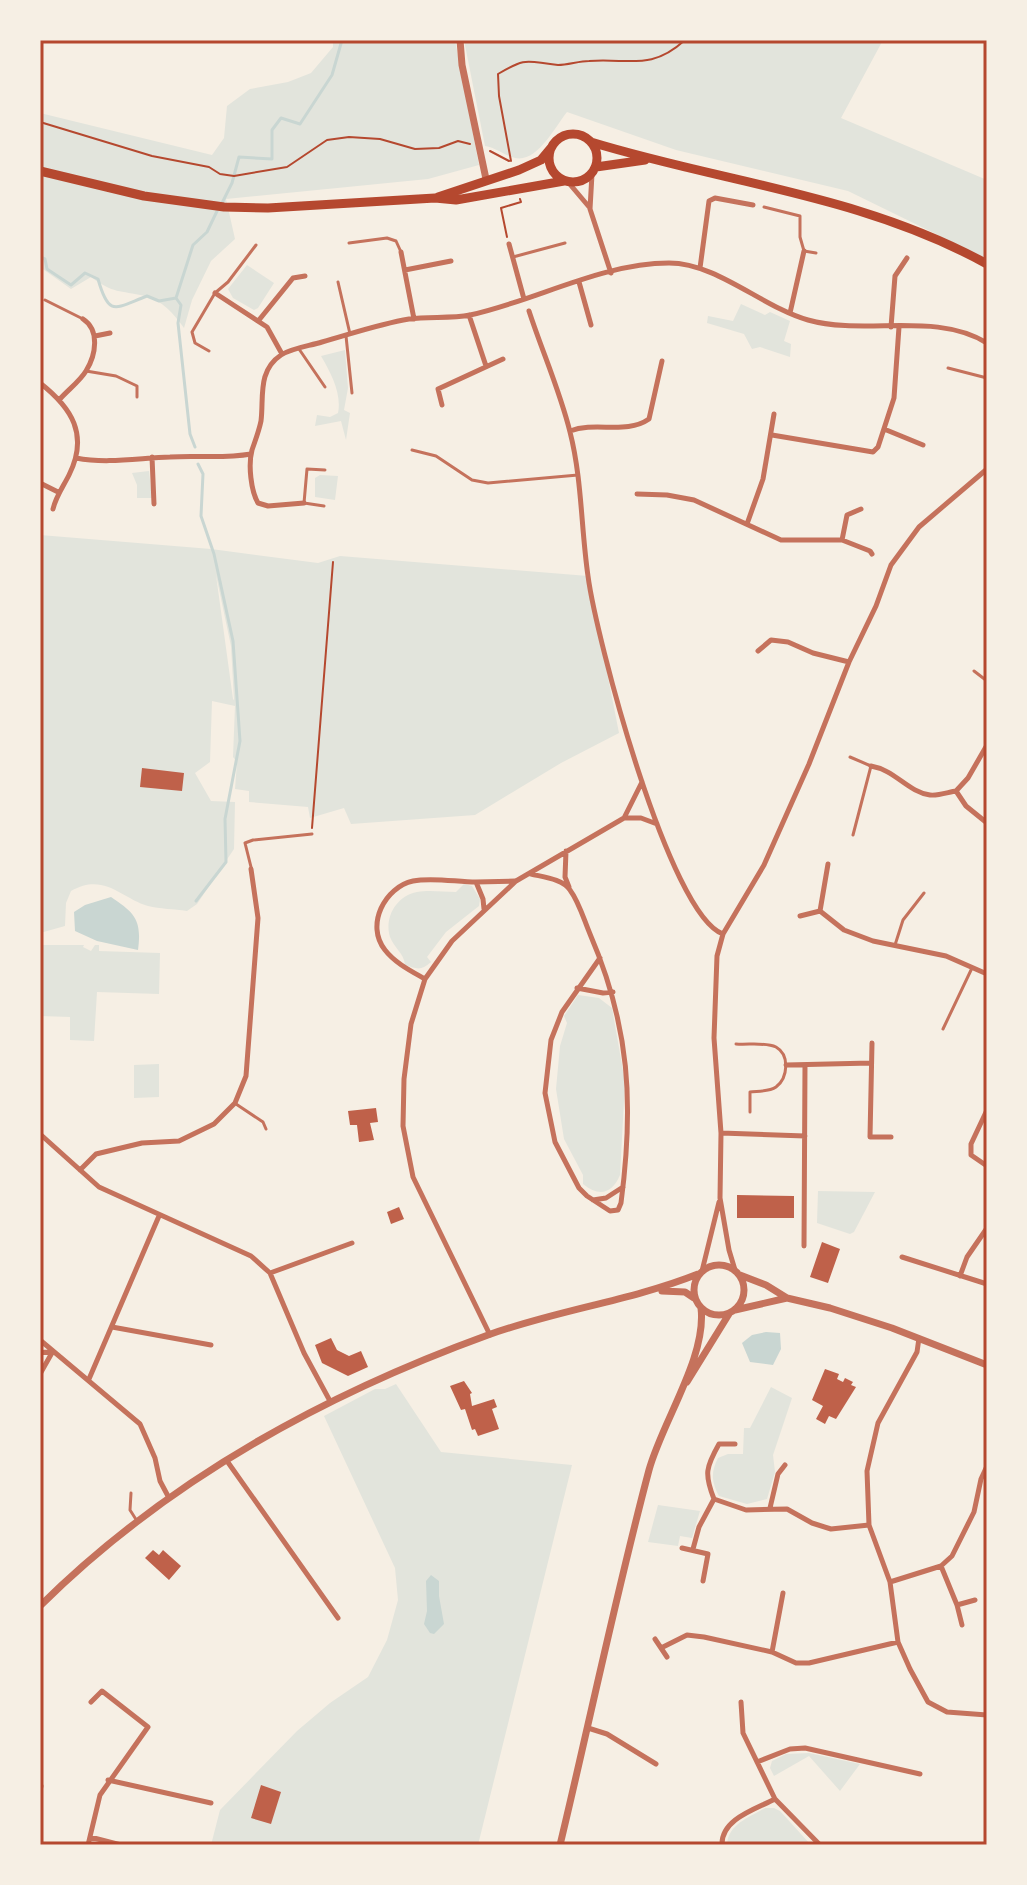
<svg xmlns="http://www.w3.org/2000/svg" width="1027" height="1885" viewBox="0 0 1027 1885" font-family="Barlow,sans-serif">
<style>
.green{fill:#e2e4dc;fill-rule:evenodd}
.water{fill:#c9d6d2}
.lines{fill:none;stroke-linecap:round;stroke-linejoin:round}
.stream{stroke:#c9d6d2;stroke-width:3}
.building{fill:#bf614a}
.path{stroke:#b5482f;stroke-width:2}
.service{stroke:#c5725c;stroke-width:3}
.minor{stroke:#c5725c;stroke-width:5}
.tertiary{stroke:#c5725c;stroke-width:7}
.primary{stroke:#b5482f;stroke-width:9}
.neatline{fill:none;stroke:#b5482f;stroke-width:3}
</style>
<rect width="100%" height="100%" fill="#f6efe4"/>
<path class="green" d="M333,40H455L479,165L428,179L226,199L235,239L211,261L192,300L184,328C174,314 162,300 145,296C119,290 114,294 91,277L71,289L40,267V113L212,155L224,138L227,106L250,89L288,82L311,73L333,47Z
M464,40H883L841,118L987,180V259L848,191L676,150L567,112C555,127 537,163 515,158C503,155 497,148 485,146Z
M247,265L274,283L258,308L254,310L233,298L228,289Z
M741,304L765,315L770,312L790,321L784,341L791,344L790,357L760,347L752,349L744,334L707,323L708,316L733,321Z
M345,350L348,388L344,410L350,413L346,440L341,421L315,426L317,415L330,417L338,413C342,394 331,373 321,356Z
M149,471L152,498H137V485L132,473Z
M320,475L338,476L335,500L315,497V478Z
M40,535L211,549L318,563L340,556L588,576L619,733L561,763L475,815L351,824L344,808L310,818L308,807L249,802V791L235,789L237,762L233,757L235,706L212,701L210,762L195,773L211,801L235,802L234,849L197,904L187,911C174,909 160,909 148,906C121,898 104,872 71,891L66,903L65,926L40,933ZM216,575L231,646L234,700L233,699Z
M464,884L472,886L480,899L479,906L446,932L427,957L431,962C421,971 417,969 405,965C404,953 394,948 390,937C384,918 396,896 417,892C429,890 444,892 456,892Z
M40,945H84L83,947L91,951L95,945H99V951L160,953L159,994L97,992L94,1041L70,1040V1017L40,1016Z
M578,995L599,998L612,1008L625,1082L620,1175C612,1194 599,1197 583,1184V1175L564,1139L556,1089L560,1046L567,1023L564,1016Z
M159,1064V1097L134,1098V1065Z
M818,1191L875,1192L854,1232L850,1234L817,1223Z
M396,1384L441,1452L572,1465L478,1845H211L220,1810L297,1731L330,1703L368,1677L387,1640L398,1600L395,1568L324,1416L375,1389H385Z
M771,1387L792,1398L773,1455L775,1472L767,1499L747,1504L719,1496C711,1481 711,1472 718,1458L728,1454H743L744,1428H750Z
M658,1505L700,1511L692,1538L680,1536L678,1546L648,1542Z
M809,1753L860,1764L840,1791L809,1756L774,1776L770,1768L772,1761L786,1754Z
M765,1808H774L780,1811L811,1845H727C728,1824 749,1818 765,1808Z"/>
<path class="water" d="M111,897C135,913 142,920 138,950L97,941L75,931L74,912L85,905Z
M766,1332L780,1333L781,1349L773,1365L750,1362L742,1343L752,1335Z
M431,1575L439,1581V1596L444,1624L434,1634L430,1633L424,1624L427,1611L426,1581Z"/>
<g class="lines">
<path class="stream" d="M222,203L232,183L239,157L272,159V130L281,118L300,124L332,75L342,40
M40,257L45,259L47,269L71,285L85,273L98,279C109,318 115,308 147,296L159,301L176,298
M176,298L193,245L207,232L218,209
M176,298L181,305L178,323L190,434L195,447
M196,901L226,862L225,819L240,741L233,641L214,554L201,516L203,474L198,464"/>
</g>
<path class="building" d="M142,768L184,773L182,791L140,787Z
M376,1108L378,1122L370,1123L374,1140L359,1142L357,1125H350L348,1111Z
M737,1195L794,1196V1218H737Z
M399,1207L404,1219L391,1224L387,1212Z
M822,1242L840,1249L828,1283L810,1277Z
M331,1338L337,1350L349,1356L361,1351L368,1367L348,1376L322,1363L315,1345Z
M825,1369L839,1374L837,1379L843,1382L845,1378L853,1382L851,1385L856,1387L836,1419L829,1416L825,1424L816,1419L823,1406L812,1400Z
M464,1381L472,1393L470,1394L472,1406L494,1399L497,1407L492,1409L499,1429L478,1436L475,1429L472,1430L465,1409L461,1410L450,1386Z
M153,1550L159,1555L163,1550L181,1566L169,1580L145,1558Z
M261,1785L281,1792L271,1824L251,1818Z"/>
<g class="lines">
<path class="path" d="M40,122L152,156L209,167L220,174L234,176L287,167L327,140L349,137L380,139L415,149L439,148L458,141L470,144
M490,151L509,161
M511,161L499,96L498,74C529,56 526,62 558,65C568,65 579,61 589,61C630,58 651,71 685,40
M507,237L501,208L521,202L520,199
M312,828L333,562"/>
<path class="service" d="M764,207L800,216V237L804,251L816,253
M349,243L387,238L396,241L401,252
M513,257L565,243
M338,282L350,334
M45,300L83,319
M346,336L352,393
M299,349L325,387
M209,351L195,343L192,332L215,293L228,282L256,245
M948,368L987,378
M86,371L116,376L137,386V397
M412,450L436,456L472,480L488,483L578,475
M324,506L304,503L307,469L325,470
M974,671L987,681
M850,757L871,766L853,835
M251,867L245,843L253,840L312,834
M895,945L903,920L924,893
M943,1029L972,968
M736,1044C748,1045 766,1042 776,1047C790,1055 788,1078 776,1087C769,1092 757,1091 750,1092V1112
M236,1104L263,1122L266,1129
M131,1493L130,1510L137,1521"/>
<path class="minor" d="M592,174L590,209L611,273
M568,182L590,208
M509,244L524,299
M401,252L414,319
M700,268L709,201L715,198L753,205
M405,270L451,261
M579,282L591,325
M215,293L267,327L282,354
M529,311C542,351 560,391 570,432C582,479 581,528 588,576C596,637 669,915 723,934
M790,313L804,251
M469,315L486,366
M259,320L293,278L305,276
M891,327L895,276L907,258
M95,336L110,333
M40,383C72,408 89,435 69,475C63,487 56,496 53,509
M60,399C68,390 80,381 86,371C96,355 100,330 83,319
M442,405L438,389L503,359
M884,429L923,445
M570,431C596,421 626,435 649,419L662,361
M772,435L873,452L878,447L894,398L899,327
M152,457L154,504
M76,458C107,464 139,458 170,457C198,455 222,459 251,454
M40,483L58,492
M637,494L667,495L694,500L781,540H842L870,551L872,554
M304,503L268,506L258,503C251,491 248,465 252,450C255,441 259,431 261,421C264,398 257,371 281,355C292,348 309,346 322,342C351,334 379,324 409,319C429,316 450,319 470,315C535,301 602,263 669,263C717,263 762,307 808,320C865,336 935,311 987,343
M747,524L763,479L774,414
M842,540L847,515L861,509
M758,651L771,640L788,642L813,653L849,662
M871,766C895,770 908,792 930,795C938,796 949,792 956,791L966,806L987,823
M956,791L968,778L987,745
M625,818H641L657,824
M566,851L565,877L569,887
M531,874C543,877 563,879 570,890C579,902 584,920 590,934C630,1027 634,1104 621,1203L618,1210L610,1211L587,1196L579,1188L555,1142L545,1093L551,1040L562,1012L600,958
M476,882L515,881
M820,911L844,930L873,941L946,956L987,974
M800,916L820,911L828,864
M425,979C411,971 395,963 385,950C365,925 385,887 413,881C432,877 457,882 476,882L483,899L484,909
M577,988L603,993L613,992
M872,1043L870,1137H891
M786,1065L871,1063
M987,1110L971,1144V1155L987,1166
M721,1133L805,1136
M40,1134L99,1187L251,1256L270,1273L304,1353L330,1401
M80,1170L96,1154L142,1143L179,1141L214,1124L235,1103L246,1076L258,918L251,869
M593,1200L606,1198L623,1187
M804,1246L805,1065
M902,1257L987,1284
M735,1270L729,1250L720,1198L721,1133L714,1038L717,956L723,934L764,865L809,764L849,662L876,606L891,565L919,527L987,469
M702,1271L719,1202
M270,1273L352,1243
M960,1276L967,1257L987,1228
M112,1327L211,1345
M490,1335L413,1177L403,1126L404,1079L411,1024L425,979L452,941L516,881L624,818L642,782
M919,1338L917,1352L878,1423L867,1471L869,1525L890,1582L898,1642L910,1669L928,1702L947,1712L987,1715
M40,1340L140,1424L155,1458L160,1481L169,1498
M40,1353L52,1351
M40,1374L53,1351
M89,1379L159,1216
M227,1461L338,1618
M714,1499L746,1510L787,1509L812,1523L831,1529L869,1525
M770,1508L778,1474L785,1465
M682,1548L708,1554L703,1581
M693,1549L699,1527L714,1499C704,1474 706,1467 719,1444H735
M941,1566L957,1605L962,1625
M890,1582L941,1566L952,1556L974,1512L981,1479L987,1466
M957,1605L975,1600
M655,1639L667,1657
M661,1648L687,1635L704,1637L772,1652L796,1663H809L898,1642
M772,1652L783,1593
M741,1702L743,1733L775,1799L820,1845
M588,1728L607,1734L656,1764
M757,1762L790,1749L805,1748L920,1774
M108,1780L211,1803
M40,1791L41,1786
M90,1837L121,1845
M88,1845L100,1795L148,1727L102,1691L91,1702
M722,1845C721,1819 756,1809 775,1799"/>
<path class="tertiary" d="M460,40L462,65L486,179
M694 1290a25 25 0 1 1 50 0a25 25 0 1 1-50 0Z
M740,1275L766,1285L787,1298L830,1308L892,1328L987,1365
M662,1291L685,1292L694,1298
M735,1310L787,1298
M687,1382L729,1314
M40,1606C166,1481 323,1395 488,1335C557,1310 630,1301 698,1274
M560,1845C590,1720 616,1594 649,1470C662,1422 707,1357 701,1308"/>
<path class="primary" d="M549 158a24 24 0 1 1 48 0a24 24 0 1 1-48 0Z
M591,142C725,183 862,195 987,264
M596,167L645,160
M40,171L144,196L224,207L268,208L435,198L456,200L564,181
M438,197L519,170L541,160L551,148"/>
</g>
<rect width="1027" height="1885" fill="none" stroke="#f6efe4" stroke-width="84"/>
<rect x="42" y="42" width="943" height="1801" class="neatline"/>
</svg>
